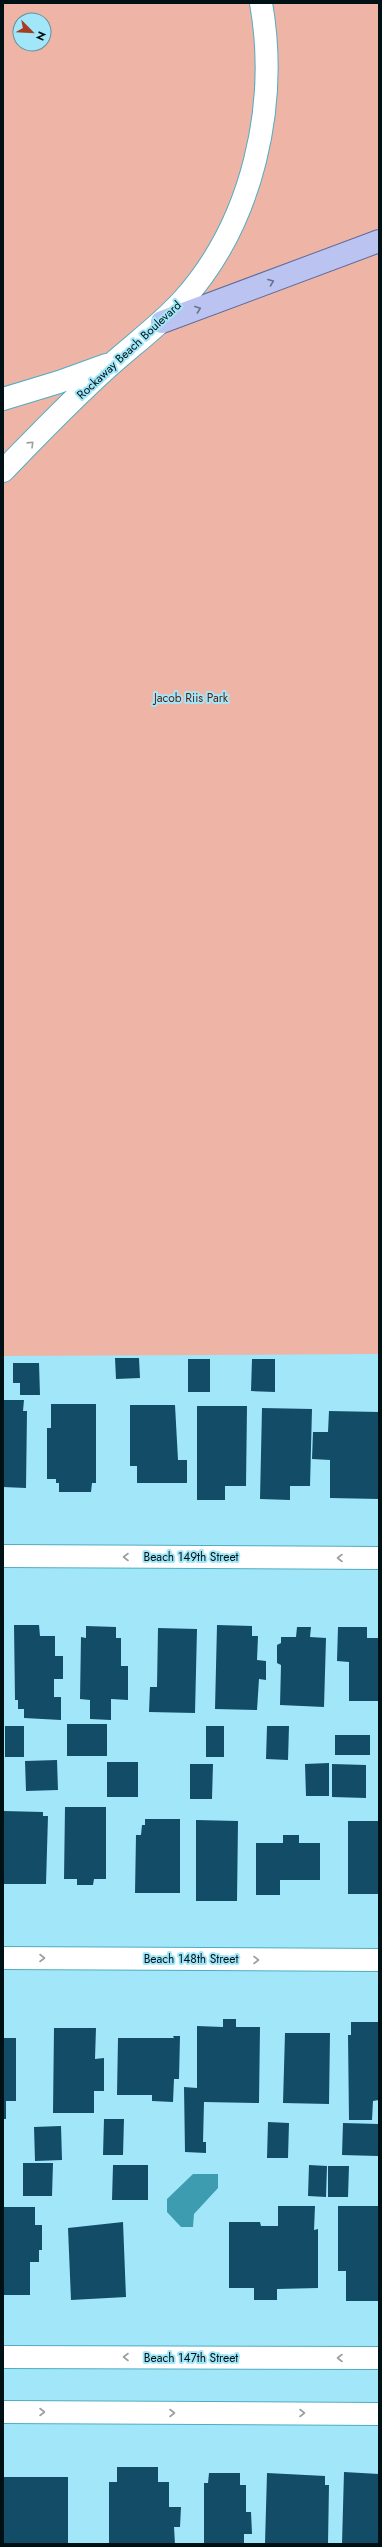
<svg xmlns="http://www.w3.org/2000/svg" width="382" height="2547" viewBox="0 0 382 2547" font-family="Jost,sans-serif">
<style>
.green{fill:#eeb4a6;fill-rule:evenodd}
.water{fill:#3e9cb0}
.building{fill:#124c67}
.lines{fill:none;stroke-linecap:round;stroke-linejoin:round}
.minor-casing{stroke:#50acc1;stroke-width:24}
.major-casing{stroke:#5c6b9d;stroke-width:24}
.minor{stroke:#fff;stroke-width:22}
.major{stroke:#bbc4f0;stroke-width:22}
.oneway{stroke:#67738d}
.oneway2{stroke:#99a0a1}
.labels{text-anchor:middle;stroke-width:4;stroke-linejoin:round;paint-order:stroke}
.street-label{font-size:12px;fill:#001115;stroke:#a1e7f9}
.park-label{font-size:12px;fill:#59190a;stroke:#a1e7f9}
</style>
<rect width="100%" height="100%" fill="#a1e7f9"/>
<path class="green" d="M3,3H379V1354L3,1356ZM20,20H44V44H20Z"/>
<path class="water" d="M193,2174H218V2188L194,2214L193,2227H181L167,2212V2199Z"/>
<path class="building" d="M115,1358H139L140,1378L116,1379Z
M188,1359H210V1392H188Z
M252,1359H275V1392L251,1391Z
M13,1363H39L40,1395H20V1383H13Z
M3,1400H24L23,1411H27L26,1488L3,1487Z
M51,1404H96V1483H92L91,1492H59V1483H56V1479H47V1428H51Z
M130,1405H175L178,1460H187V1483H137V1466H130Z
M197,1406H247L246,1486H225V1500H197Z
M262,1408L312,1409L310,1486H290V1500L260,1499Z
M329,1411L379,1412V1499L330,1498V1460L312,1459L313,1432H328Z
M14,1625H39L40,1636H55V1656H63V1679H54V1697H61V1720L24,1718V1709H18V1700H15Z
M217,1625L252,1626V1636H258L257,1660L266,1661V1680L259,1679L257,1710L215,1709Z
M86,1626L116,1627V1638H121V1666H128V1700L111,1699V1720L90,1719V1700L80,1699L81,1637L86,1638Z
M297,1627H311L310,1637L326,1638L324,1707L280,1705L281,1665L277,1663V1645L281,1643V1637H296Z
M338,1627H367V1638H379V1701H349V1662L337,1661Z
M158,1628L197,1629L195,1713L149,1712L150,1687H157Z
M67,1724H107V1756H67Z
M5,1726H24V1757H5Z
M206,1726H224V1757H206Z
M267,1726H289L288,1760L266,1759Z
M335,1735H370V1755H335Z
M57,1760L58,1790L26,1791L25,1761Z
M107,1762H138V1797H107Z
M329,1763V1796H306L305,1764Z
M190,1764H213L212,1799H190Z
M332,1764L366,1765V1798L332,1797Z
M65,1807H106V1879H94L93,1885H77V1879H64Z
M3,1811L43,1812V1816H48L46,1884H3Z
M145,1819H180V1893H135L136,1835H141L142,1825H145Z
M196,1820L238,1821L237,1901H196Z
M348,1821H379V1894H348Z
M283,1835H299V1843H320V1880H280V1895H256V1843H283Z
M223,2019H236V2027H260L259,2103L204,2102L203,2142H206V2153L185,2152L184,2087L197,2088V2026L223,2027Z
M351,2022H379V2100L373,2101L372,2120H349L348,2035H351Z
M54,2028H96L95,2059L104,2058V2091H94V2113H53Z
M285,2033H330L329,2104L283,2103Z
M173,2036H180L179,2079H174L173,2102L152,2101V2095H117L118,2038H174Z
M3,2038H16V2101H6V2119H3Z
M104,2119H124L123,2155H103Z
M268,2122L289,2123L288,2158H267Z
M343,2123L378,2124V2156L342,2155Z
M61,2126L62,2160L35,2161L34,2127Z
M23,2163H53L52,2196H23Z
M113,2165H148V2200H112Z
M309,2165L327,2166L326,2197L308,2196Z
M328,2166H349L348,2197H328Z
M278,2206H315L314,2230L318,2229V2288L277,2289V2300H254V2288H229V2222H260L261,2226H278Z
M338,2206H379V2301H346V2271H338Z
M3,2207H35V2225H42V2250H39V2262H30V2295H3Z
M123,2222L126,2297L71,2300L68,2228Z
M117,2467H158V2482H169V2507H181L180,2527H174L175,2544H109V2482H117Z
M344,2472L379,2474V2544H342Z
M209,2473H240V2485H246V2512H251L252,2534H244V2544H204V2483H208Z
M267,2473L325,2476V2485H329L328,2544H265Z
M3,2477H68V2544H3Z"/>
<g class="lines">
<g class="minor-casing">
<path id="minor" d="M3,399L59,382L106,365
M3,471C39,434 76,395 115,361C138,341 162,323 183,300C253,222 279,105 261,3
M3,1556L379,1558
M3,1958L379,1960
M3,2357L379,2358
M3,2412L379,2414"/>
</g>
<g class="major-casing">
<path id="major" d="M162,322L379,241"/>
</g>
<use href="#minor" class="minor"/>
<use href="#major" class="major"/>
</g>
<defs><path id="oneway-chevron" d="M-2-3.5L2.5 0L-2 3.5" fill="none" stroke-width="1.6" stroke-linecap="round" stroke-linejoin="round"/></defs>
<g class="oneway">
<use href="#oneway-chevron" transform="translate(271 282) rotate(-21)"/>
<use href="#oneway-chevron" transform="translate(198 309) rotate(-20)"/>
</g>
<g class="oneway2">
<use href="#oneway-chevron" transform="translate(31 444) rotate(-44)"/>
<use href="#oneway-chevron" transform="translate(126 1557) rotate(-180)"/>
<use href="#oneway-chevron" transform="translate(340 1558) rotate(-180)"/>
<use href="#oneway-chevron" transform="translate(42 1958)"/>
<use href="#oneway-chevron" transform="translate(256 1960)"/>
<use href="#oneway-chevron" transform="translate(126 2357) rotate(-180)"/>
<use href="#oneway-chevron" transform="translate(340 2358) rotate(-180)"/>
<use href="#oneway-chevron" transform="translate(42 2412)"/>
<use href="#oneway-chevron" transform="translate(172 2413)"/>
<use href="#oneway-chevron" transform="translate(302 2413)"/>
</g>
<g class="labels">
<g class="street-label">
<text transform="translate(129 350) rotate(-43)" y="4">Rockaway Beach Boulevard</text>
<text x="191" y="1561">Beach 149th Street</text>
<text x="191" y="1963">Beach 148th Street</text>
<text x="191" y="2362">Beach 147th Street</text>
</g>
<g class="park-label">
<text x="191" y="702">Jacob Riis Park</text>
</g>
</g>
<rect width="382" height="2547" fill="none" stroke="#001115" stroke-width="8"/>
<g transform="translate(32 32) rotate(114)"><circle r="19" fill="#a1e7f9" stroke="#61919e"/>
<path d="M0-3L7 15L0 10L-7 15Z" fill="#a53c23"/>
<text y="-6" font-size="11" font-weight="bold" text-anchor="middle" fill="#001115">N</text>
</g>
</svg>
